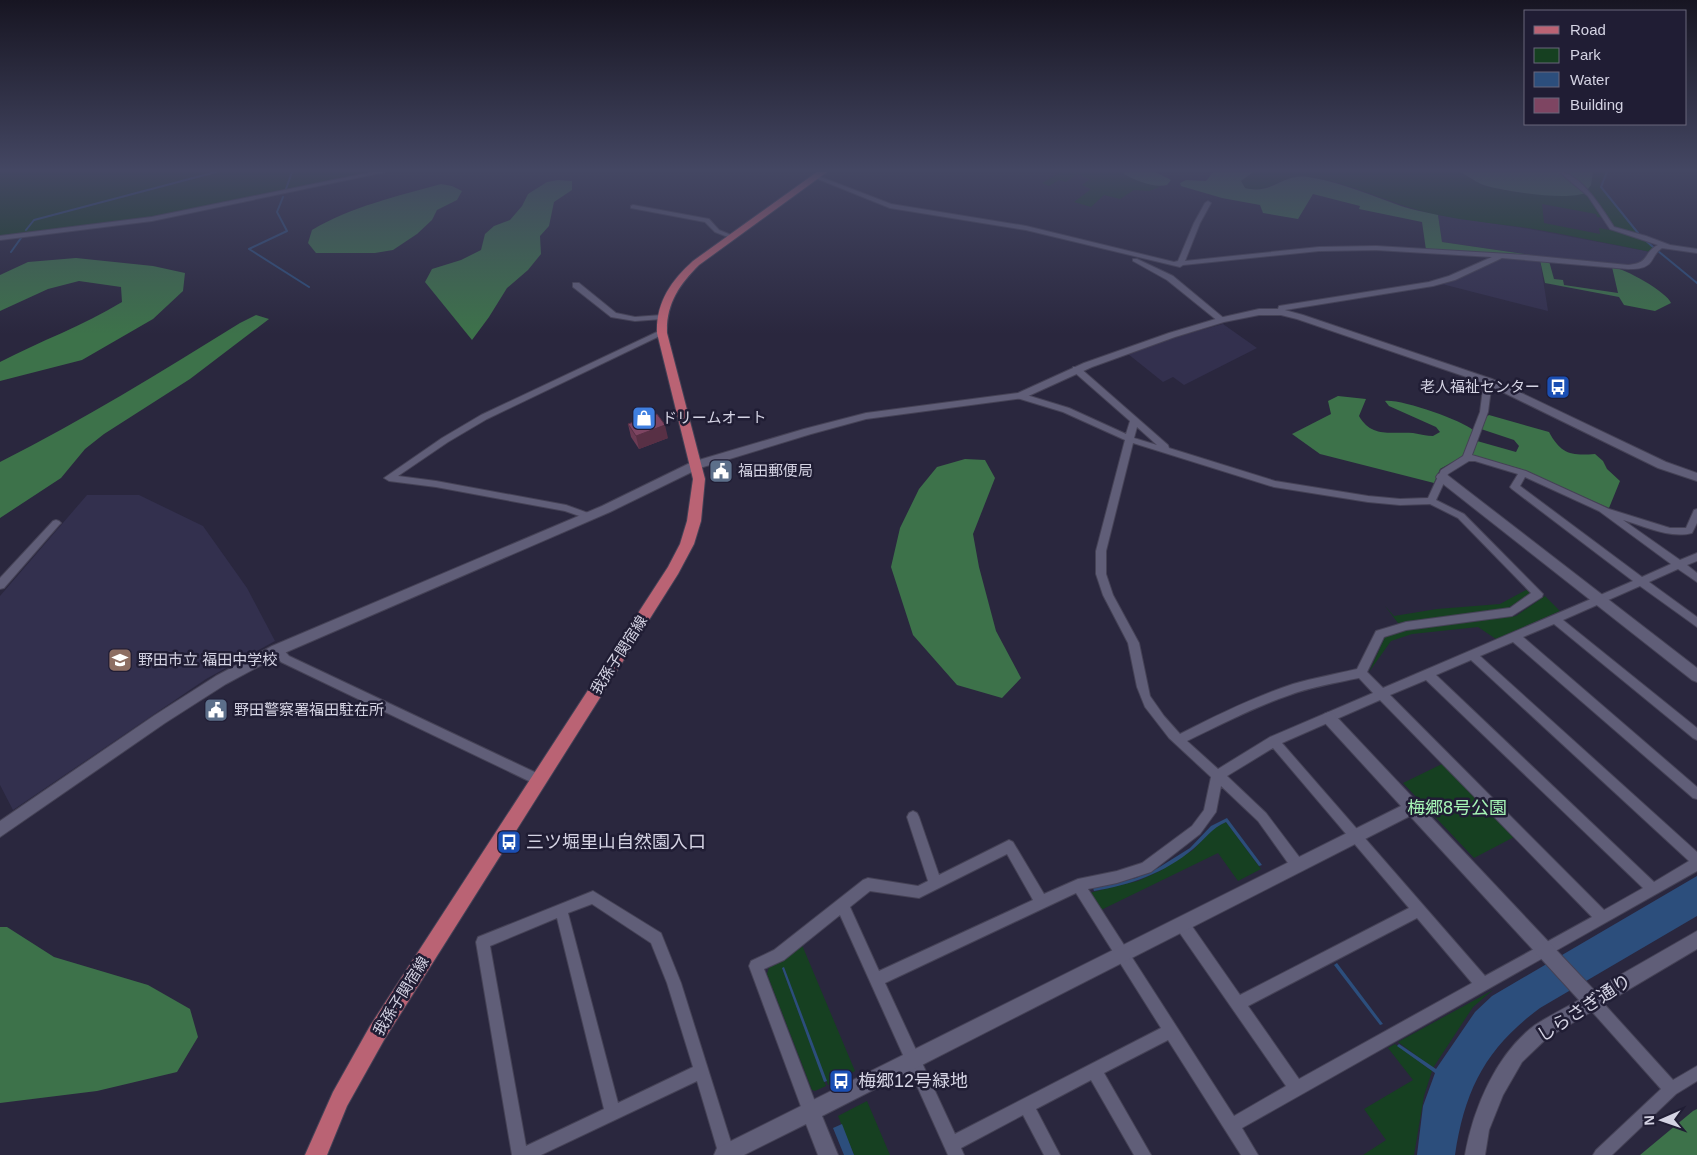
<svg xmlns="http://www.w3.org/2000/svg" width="1697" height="1155" viewBox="0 0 1697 1155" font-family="Helvetica,'Noto Sans JP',sans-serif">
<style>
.built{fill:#33304e}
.green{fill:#164021}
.forest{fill:#3d724a}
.water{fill:#2c4e7c}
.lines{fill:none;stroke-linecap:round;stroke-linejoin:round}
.stream{stroke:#2c4e7c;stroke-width:2}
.minor-casing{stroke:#454256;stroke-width:2}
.tertiary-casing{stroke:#454256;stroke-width:2}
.primary-casing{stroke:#454256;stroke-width:2}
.minor{fill:#605e78;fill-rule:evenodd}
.tertiary{fill:#605e78;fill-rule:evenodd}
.primary{fill:#ba6374;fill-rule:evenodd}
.wall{fill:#6c3b54}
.shaded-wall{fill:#583045}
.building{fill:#7e4562;stroke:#583045}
.labels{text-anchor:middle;stroke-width:5;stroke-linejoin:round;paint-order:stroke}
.poi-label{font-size:15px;fill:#d4d3e3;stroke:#201d34;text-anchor:start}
.street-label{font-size:15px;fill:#d4d3e3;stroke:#201d34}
.near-park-label{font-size:18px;fill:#a5f4b5;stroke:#201d34}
.near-poi-label{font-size:18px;fill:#d4d3e3;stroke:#201d34;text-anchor:start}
.near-street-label{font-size:18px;fill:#d4d3e3;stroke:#201d34}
</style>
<rect width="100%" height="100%" fill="#2a273e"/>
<path class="built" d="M1438,215L1529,229L1651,252L1646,260L1630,266L1544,257L1442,242Z
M1505,258L1540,260L1548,311L1438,283Z
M1223,324L1257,348L1184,385L1173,377L1163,382L1128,354L1179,336Z
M87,495H139L203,526L247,588L275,641L206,679L13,810L0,785V596Z"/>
<path class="green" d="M0,172H376L182,212L87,226L0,236Z
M1061,172H1125L1124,174L1160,187L1149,191L1134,190L1120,199L1104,195L1091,207L1074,202L1091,189L1082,185L1090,179L1077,174L1066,182L1059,180L1049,186L1042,183Z
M1253,172H1460C1467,175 1474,181 1481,184C1498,191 1571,201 1586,192L1604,218L1597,217L1596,214L1542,204L1544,223L1600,234L1599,228L1641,236L1654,249L1651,252C1610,244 1569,235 1528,228C1498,224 1467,221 1438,215C1393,206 1352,182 1307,177C1282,174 1271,194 1245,188L1241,181Z
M1593,172H1606L1600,183V187L1638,234L1612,227L1587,191L1591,185Z
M1528,589L1530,594L1508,608L1398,623L1385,606L1394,616L1437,609L1500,604Z
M1545,596L1560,611L1496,639L1478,627L1412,634L1391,641L1369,672L1385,637L1408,630L1516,616Z
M1444,763L1516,836L1474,858L1403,783Z
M1226,822L1261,869L1238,881L1218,853L1101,910L1089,893L1138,881L1160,871L1193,850L1214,828Z
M802,945L855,1071L828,1085L784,968H782L826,1086L815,1091L812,1090L767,974L769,967L783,960Z
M1493,990L1473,1007L1433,1068L1398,1042Z
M1395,1044L1432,1071L1424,1096L1414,1155H1363L1386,1140L1364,1109L1413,1080L1388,1048Z
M867,1101L890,1155H854L838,1116Z"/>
<path class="forest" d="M1125,172H1155L1171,180L1167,185C1154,188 1136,181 1124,174Z
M1213,172H1253L1241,181L1245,188C1273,195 1282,173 1308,177C1340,182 1370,195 1401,206C1413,210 1426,212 1438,215L1442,242L1544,257L1426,250L1422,222L1359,209L1360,206L1313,194L1298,219L1263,213L1260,205L1222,198L1181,186L1180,183L1186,180L1206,181Z
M1460,172H1593L1591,185L1585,193C1568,201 1499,191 1481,184C1474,181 1467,175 1460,172Z
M558,180L572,181V190L554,202L549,226L540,236L541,254L528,270L507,288L489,317L472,340L425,282L432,269L461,260L481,250L485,234L494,226L510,220L522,206L528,194L547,182Z
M441,184L452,186L462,191L457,200L437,210L432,220L417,234L393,250L375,253H316L308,243L312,230C350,207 398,196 441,184Z
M76,258L153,266L185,273L183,291L153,319L82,360L0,381V362C40,341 83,326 122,302L121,287L79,281L48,289L0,311V275L28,262Z
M1540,260L1549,261L1554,279L1563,280L1564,285L1618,293L1612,267C1624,268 1667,292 1671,303L1655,311L1624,305L1619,297L1545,283Z
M256,315L269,319L190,379L104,434L85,449L61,478L0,518V462C83,420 161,372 240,323Z
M1338,396L1366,399L1359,416C1372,439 1393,431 1413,433C1420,434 1427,436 1433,436L1440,432L1436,427L1389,406L1385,401C1401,399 1461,420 1473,430L1465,455L1440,469L1434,483L1320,454L1292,434L1331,414L1328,401Z
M1489,415L1549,432C1561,454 1571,456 1595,454L1603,461L1607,469L1620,481L1609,508L1521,469L1472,455L1477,441L1516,452L1519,446L1514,440L1481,429L1486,417Z
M965,459L985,460L995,478L973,534L979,567L996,631L1021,678L1002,698L957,685L913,635L891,567L900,528L919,489L937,467Z
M0,927H7L54,957L148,985L190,1009L198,1037L177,1072L97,1091L0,1103Z
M1697,1109V1155H1640L1693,1111Z"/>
<path class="water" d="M1227,818L1262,865L1259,866L1226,822C1212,828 1205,839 1193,849C1165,873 1130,885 1094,891L1093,888L1136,878L1158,868L1190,848L1211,826Z
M1697,876V916L1540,1008C1486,1048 1465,1089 1455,1155H1417L1423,1106L1435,1073L1397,1046L1399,1044L1436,1069L1475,1012L1492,996Z
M1337,963L1383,1024L1380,1025L1334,965Z
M784,967L827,1081L824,1082L782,968Z
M842,1124L854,1155H844L833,1128Z"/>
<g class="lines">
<path class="stream" d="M1607,172L1601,187L1638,233
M286,189L292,172
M283,197L277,212L287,231L249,249L309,287
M26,230L34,220L216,172
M1644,239L1653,247
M1658,251L1697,283
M11,252L21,238"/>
<g class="minor-casing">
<path id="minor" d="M373,172H385L152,221L0,240V236L152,217Z
M1559,172C1580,172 1603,210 1614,227L1646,236L1670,245L1697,249V253L1662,248C1655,252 1654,259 1649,264C1643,269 1635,269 1628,269L1502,258L1455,280L1433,286L1285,310L1284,314H1281L1277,312L1279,306L1429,282L1449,276L1492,257L1376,250L1319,251L1183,265L1180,267L1026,230L890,208L813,177L818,176L891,204L1026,226L1174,262L1178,261L1194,223L1205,203L1208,201L1211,203L1200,223L1185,261L1319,247L1376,246L1526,255L1628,265C1651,263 1642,253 1658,245L1610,229L1588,196Z
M633,205L709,219L719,230L736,237L733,239L715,232L705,222L631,208V206Z
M1133,259H1137L1173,276L1226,320L1222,322H1219L1167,280L1133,261Z
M573,283H579L616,313L635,317L662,315L666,317L662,319L635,321L611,317L573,287Z
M659,331H665L666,333L487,419L448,442L398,476L436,481L566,505L591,514L593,516L591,518L588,519L565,511L436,487L389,481L384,478L442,438L481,415Z
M1073,367H1079L1168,445L1169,448L1275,481L1368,496L1400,499L1428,498L1441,470L1463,456L1480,412L1484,381L1488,379L1492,381L1488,412L1472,455L1526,471L1609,509L1670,528H1686L1694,510L1697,509V523L1692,533C1670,539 1644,526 1623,520L1680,560L1697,553V561L1687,565L1697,573V582L1678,569L1649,582L1697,617V627L1640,586L1563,620L1697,728V740L1693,738L1554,624L1523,637L1697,787V799L1693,798L1513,642L1480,656L1697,852V871L1242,1128L1258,1155H1241L1168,1040L1104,1073L1151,1155H1134L1091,1080L1036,1109L1060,1155H1044L1023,1115L961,1148L964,1155H948L840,915L784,960L764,969L819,1112L816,1117L811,1120L806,1117L803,1112L749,966L751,961L774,950L863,880L868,878L918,886L928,881L907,817L909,813L913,811L917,813L919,817L939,875L1009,840L1013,842L1044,894L1078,879L1117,871L1142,863L1192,826L1204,810L1211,777L1169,738L1145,707L1137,687L1128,643L1103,595L1096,574V551L1125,440L1063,412L1017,398L1016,396L1020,393L1069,408L1126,434L1130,421L1073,371ZM1137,427L1157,445L1134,438ZM1133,443L1274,487L1368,502L1400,505L1430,504L1458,518L1531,593L1510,608L1406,622L1376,631L1357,669C1336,674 1314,678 1293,684C1254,697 1217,715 1180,734L1164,716L1150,696L1139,643L1113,595L1106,574V551ZM1469,461H1475L1518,474L1510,487L1512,489L1633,581L1383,688L1367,672L1384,637L1406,630L1512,616L1542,597L1543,594L1464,514L1436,500L1448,474ZM1525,477L1599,511L1671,564L1642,577L1520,486ZM1471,660L1689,861L1654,882L1436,675ZM1359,678L1373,693L1270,737L1218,769L1187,741C1220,725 1252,708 1287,696C1310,687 1335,683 1359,678ZM1426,680L1643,888L1604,910L1390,695ZM1380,700L1592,917L1485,976L1282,743ZM1273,748L1409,908L1240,995L1187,919L1182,917L1177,919L1175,924L1177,929L1286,1086L1234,1116L1088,889L1117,883L1151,872L1200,834L1216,812L1221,786L1258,821L1293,870L1298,872L1303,870L1304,866L1303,862L1266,813L1227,776ZM1007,854L1033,900L879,971L850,907L870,891L919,898ZM1076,893L1161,1028L955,1134L885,983ZM1417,918L1472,983L1299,1079L1248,1006Z
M56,520L59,521L61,523L59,525L4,588L0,589V578L53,521Z
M277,646L281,647L289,656L543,776L545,780L543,784L539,785L535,784L281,662L272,650L273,647Z
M593,891L661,933L681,983L735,1155H719L697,1081L541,1155H512L476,942L478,937ZM592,904L651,943L667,983L693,1067L618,1103L568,913ZM557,918L604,1109L526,1146L490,946Z
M1592,994L1597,996L1673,1080L1697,1066V1081L1676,1094L1612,1155H1593L1596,1150L1661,1089L1587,1006L1585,1001L1587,996Z"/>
</g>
<g class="tertiary-casing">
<path id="tertiary" d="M1259,309H1281L1303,315L1492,379L1666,462L1697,473V481L1658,468L1484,383L1297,319L1281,315H1259L1224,322L1175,337L1092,367L1024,398L866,419L811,434L700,468L610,512L282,654L226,684L165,723L0,837V821L155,715L216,676L272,646L602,506L692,462L804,429L866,413L1018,393L1084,363L1169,333L1219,318Z
M1442,473L1446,474L1697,668V682L1692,680L1438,480L1436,477L1438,474Z
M1329,712L1334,714L1594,990L1697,931V949L1547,1038L1522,1062L1503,1095L1489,1130L1485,1155H1465C1473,1109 1496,1054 1535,1025C1549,1016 1565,1008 1579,1000L1410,816L822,1116L838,1155H818L806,1124L744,1155H714L717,1148L1401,806L1324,722L1322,718L1324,714Z"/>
</g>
<g class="primary-casing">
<path id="primary" d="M817,172H827L699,265C679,285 666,304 667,333L705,479L701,521L694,544L678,574L384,1040L347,1106L327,1155H305L333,1092L370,1026L668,567L680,544L687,521L693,479L657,333C656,302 671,281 693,261Z"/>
</g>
<use href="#minor" class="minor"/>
<use href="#tertiary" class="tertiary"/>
<use href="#primary" class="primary"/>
</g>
<path class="wall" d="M628,424L668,438L639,449L631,437Z"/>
<path class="shaded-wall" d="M665,425L668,438L639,449L636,436Z"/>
<path class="building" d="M657,414L665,425L636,436L628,424Z"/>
<linearGradient id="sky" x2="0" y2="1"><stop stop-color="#171522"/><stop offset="0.51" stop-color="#444763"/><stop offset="1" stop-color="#444763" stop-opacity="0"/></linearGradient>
<rect width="1697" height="334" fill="url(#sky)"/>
<defs>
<g id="bus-square" transform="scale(1.25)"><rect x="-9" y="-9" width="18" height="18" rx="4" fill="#1a4fb4" stroke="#201d34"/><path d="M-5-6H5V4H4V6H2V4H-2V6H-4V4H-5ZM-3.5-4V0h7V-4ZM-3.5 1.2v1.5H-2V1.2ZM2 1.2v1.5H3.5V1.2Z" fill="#fff"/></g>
<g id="shop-square" transform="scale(1.25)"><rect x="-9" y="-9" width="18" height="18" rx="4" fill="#3f7fe0" stroke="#201d34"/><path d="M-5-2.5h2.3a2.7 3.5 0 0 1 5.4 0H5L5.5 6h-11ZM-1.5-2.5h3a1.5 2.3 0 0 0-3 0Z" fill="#fff"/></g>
<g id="civic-square" transform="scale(1.25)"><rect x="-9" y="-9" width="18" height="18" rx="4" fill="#5c6f8a" stroke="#201d34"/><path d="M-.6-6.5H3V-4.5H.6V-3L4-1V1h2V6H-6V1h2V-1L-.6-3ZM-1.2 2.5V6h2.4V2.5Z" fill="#fff"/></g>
<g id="school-square" transform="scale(1.25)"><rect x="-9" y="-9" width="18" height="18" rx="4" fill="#8d6e63" stroke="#201d34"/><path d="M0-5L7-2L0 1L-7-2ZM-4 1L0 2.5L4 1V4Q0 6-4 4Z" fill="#fff"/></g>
</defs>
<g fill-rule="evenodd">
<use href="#bus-square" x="1558" y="387"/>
<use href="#shop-square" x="644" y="418"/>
<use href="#civic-square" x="721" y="471"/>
<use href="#school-square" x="120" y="660"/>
<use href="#civic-square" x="216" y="710"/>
<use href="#bus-square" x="509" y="842"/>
<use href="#bus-square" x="841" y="1081"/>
</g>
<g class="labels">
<g class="poi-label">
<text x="1540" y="392" text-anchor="end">老人福祉センター</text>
<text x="662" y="423">ドリームオート</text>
<text x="738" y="476">福田郵便局</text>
<text x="138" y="665">野田市立 福田中学校</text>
<text x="234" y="715">野田警察署福田駐在所</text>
</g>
<g class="street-label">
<text transform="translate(619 655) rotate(-57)" y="5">我孫子関宿線</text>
<text transform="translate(401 996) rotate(-58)" y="5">我孫子関宿線</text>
</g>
<g class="near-park-label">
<text x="1457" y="814">梅郷8号公園</text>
</g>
<g class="near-poi-label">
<text x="526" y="848">三ツ堀里山自然園入口</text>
<text x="858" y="1087">梅郷12号緑地</text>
</g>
<g class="near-street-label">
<text transform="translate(1584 1008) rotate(-33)" y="6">しらさぎ通り</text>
</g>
</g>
<rect x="1524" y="10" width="162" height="115" fill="#201d34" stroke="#68667a"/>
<rect x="1534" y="26" width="25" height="8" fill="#ba6374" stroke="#68667a"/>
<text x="1570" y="35" font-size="15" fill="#d4d3e3">Road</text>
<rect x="1534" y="48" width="25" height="15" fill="#164021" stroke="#68667a"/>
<text x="1570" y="60" font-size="15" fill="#d4d3e3">Park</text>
<rect x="1534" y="72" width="25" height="15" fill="#2c4e7c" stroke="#68667a"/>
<text x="1570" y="85" font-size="15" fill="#d4d3e3">Water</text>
<rect x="1534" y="98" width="25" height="15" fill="#7e4562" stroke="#68667a"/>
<text x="1570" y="110" font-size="15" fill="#d4d3e3">Building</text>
<g transform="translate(1662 1120) rotate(268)" stroke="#201d34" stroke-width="4" paint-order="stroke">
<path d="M0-4L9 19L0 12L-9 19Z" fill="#d4d3e3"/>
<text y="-8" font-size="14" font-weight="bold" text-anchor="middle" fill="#d4d3e3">N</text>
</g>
</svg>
